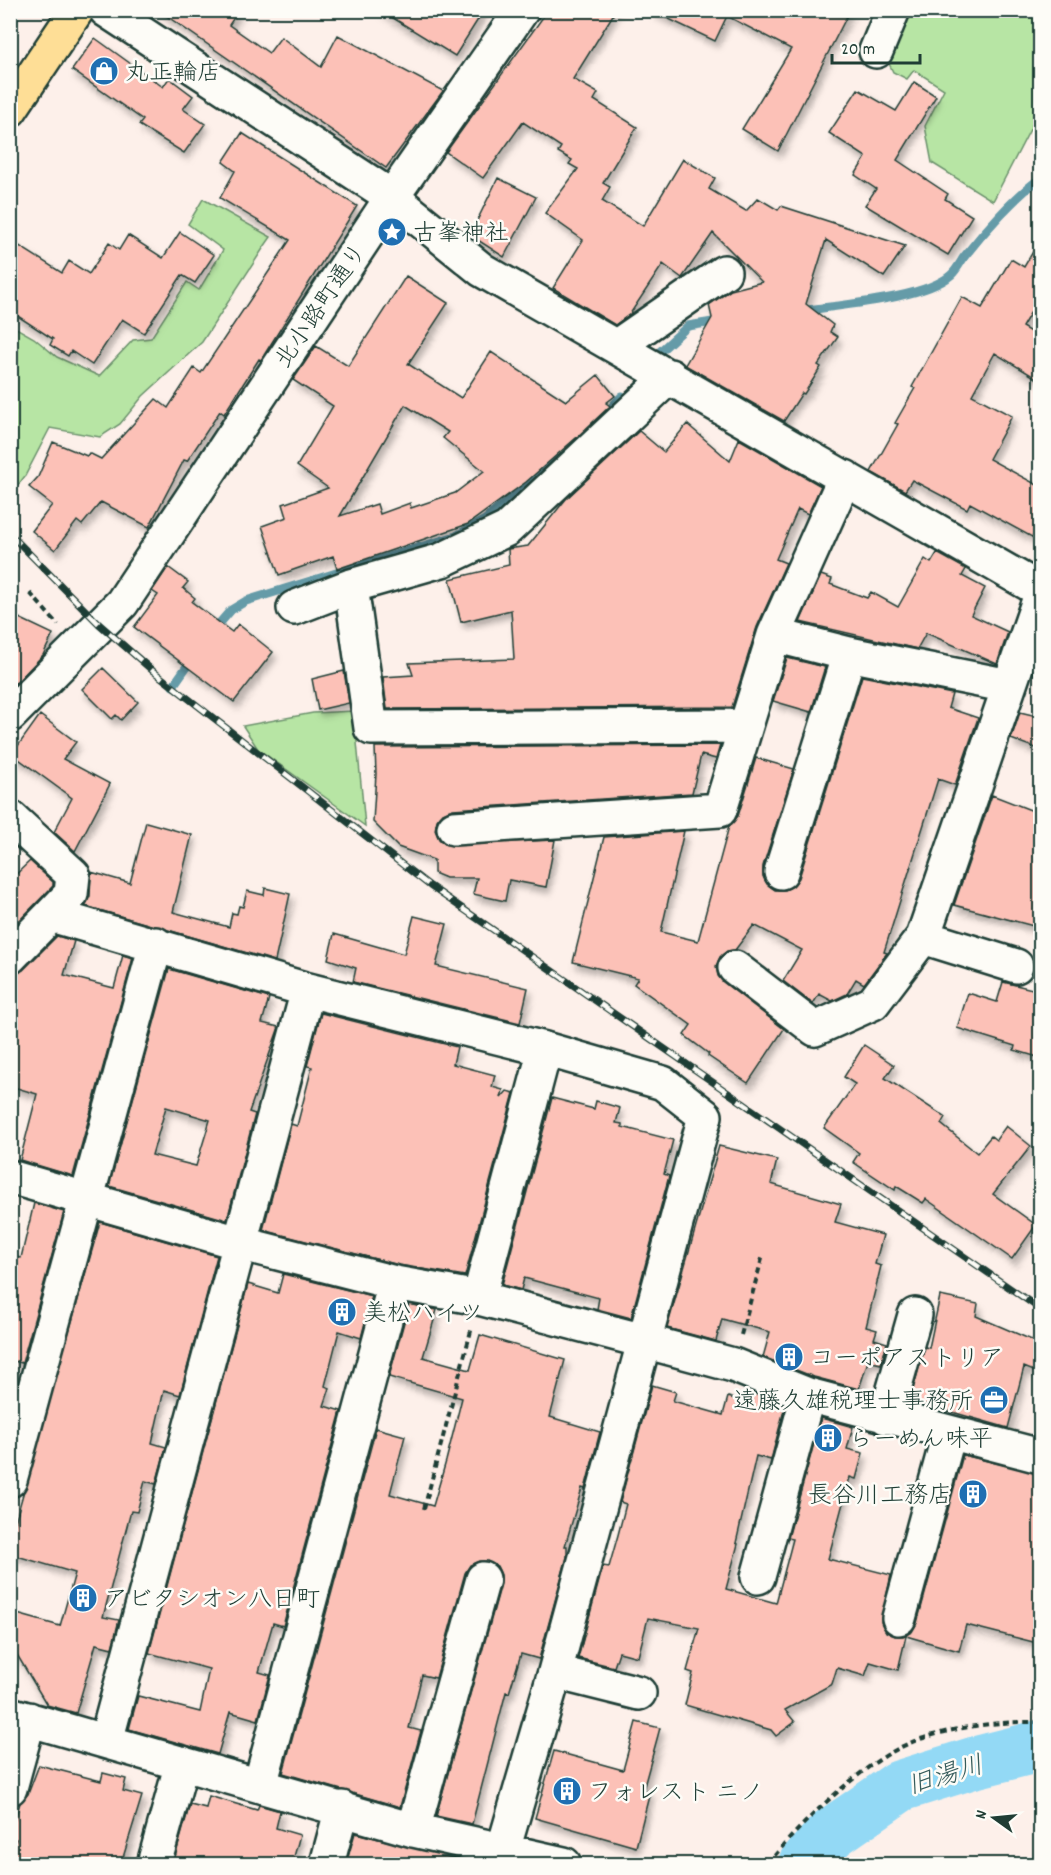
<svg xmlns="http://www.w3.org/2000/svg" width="1051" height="1875" viewBox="0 0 1051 1875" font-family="Dekko,'Klee One',sans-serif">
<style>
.green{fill:#b7e5a4;stroke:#6b916c;stroke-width:1.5}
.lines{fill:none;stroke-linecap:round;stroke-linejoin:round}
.stream{stroke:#659ba8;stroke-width:9}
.river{stroke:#93d9f5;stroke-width:52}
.building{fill:#fcc1b7;stroke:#1f3d34;stroke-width:1.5;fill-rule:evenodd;filter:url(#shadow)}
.minor-casing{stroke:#1f3d34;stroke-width:38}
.highway-casing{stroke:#1f3d34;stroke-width:38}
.path{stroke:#1f3d34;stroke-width:4;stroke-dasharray:6 4.5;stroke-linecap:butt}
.minor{stroke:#fdfcf7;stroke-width:33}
.highway{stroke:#fede96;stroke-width:33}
.rail-casing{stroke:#1f3d34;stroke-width:7}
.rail{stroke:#fdfcf7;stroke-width:4.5;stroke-dasharray:14;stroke-linecap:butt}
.labels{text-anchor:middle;stroke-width:5;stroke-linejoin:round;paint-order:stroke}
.poi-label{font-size:24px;fill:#1f3d34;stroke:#fdfcf7;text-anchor:start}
.street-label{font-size:24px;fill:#1f3d34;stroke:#fdfcf7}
.water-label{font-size:26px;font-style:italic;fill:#365c5b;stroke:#fdfcf7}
</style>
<defs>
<filter id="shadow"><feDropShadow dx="3.5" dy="6" stdDeviation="3" flood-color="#0004"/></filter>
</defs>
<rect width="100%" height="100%" fill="#fdf0ea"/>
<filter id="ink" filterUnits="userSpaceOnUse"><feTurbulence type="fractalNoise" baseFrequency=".0167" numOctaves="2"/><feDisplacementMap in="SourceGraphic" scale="12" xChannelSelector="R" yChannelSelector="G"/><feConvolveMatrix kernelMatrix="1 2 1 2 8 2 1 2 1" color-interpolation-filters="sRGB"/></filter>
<g filter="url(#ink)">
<path class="green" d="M907,11H1040V110L993,201L932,163L925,126L944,89L914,70L907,79L893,72L886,57Z
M203,199L271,237L264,247L202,342L143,396L120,424L100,437L50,428L25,476L11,494V325L34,338L57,357L99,376L133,340L151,338L187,282L199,290L223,250L188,224Z
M354,711L365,826L258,749L243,726L313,713Z"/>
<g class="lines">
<path class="stream" d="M801,311C838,305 924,299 951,275C956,271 960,263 964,257C982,234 1017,194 1040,179
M655,356L688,326L719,321
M595,425L622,396
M213,631L231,610L246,601L456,536L485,520L557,460
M173,686L192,659"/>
<path class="river" d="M804,1864L832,1833L900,1786L973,1763L1040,1746"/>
</g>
<path class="building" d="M158,10H239L229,25L269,53L281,37L321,67L338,35L443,91L386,168Z
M380,10H484L455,56Z
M548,10H616L573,79L598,93L594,100L637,127L603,183L610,187L602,201L643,226L683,159L715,178L709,189L746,211L758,198L778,210L781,206L905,246L884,277L826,240L806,304L833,325L830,332L838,337L818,365L821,367L804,394L802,393L784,421L685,365L712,318L709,305L731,290L762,282L713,233L682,278L663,264L630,314L615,325L553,288L583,240L545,213L578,169L569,164L572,160L558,152L561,147L523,122L483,178L446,152Z
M650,10H850L778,151L742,129L791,49L727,16L715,41Z
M95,38L163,87L169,78L193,96L183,109L205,124L184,153L139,125L143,120L72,70Z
M914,82L936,96L897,160L948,194L945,199L972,216L948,255L865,205L876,189L855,175L866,157L829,133L858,89L896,111Z
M242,133L357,206L261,360L259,359L224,414L220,411L187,461L184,460L149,527L101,502L82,525L77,521L55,550L32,531L52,505L29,487L38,477L53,442L87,456L89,453L101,459L156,399L168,408L194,368L201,373L290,240L220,198L235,171L223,162Z
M498,178L536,197L504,257L470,235Z
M180,232L214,255L195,283L182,275L144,333L122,319L92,365L71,351L68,356L50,345L53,339L10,311V240L62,273L69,261L89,274L109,243L119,250L128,235L163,258Z
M1041,238V295L1022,327L1041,338V381L995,353L972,395L1012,416L989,459L1041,487V542L970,503L967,509L912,480L905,491L871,472L898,424L895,423L915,388L912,387L962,297L982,308L1011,259L1024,267Z
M406,276L448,303L408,364L461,398L491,352L566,401L598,375L615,396L606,403L610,406L576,438L526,482L468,524L337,569L333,556L279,575L262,526L287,517L283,504L328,488L297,466L333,406L293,380L316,346L348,366ZM405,405L448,432L443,438L484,471L455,493L411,508L410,503L380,514L377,504L340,516Z
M687,424L730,461L739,439L821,486L808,514L798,509L776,559L786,563L757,627L732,707L387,709L383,677L413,675L409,663L514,659L511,610L461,622L450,579L509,565L508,549L528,546L566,499L639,431L664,452Z
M937,553L966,569L962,576L985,588L971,615L1008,632L997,664L926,633L917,649L800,622L821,575L832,579L830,584L867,598L871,592L898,607L925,559L931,563Z
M168,567L188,582L183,588L195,598L192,602L232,632L238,624L273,652L234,702L134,627L158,595L152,591Z
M17,617L53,634L43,655L16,683L10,681V630Z
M787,658L825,667L811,712L773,701Z
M103,668L138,702L121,720L116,715L112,719L82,689Z
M344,671L349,703L318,710L312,679Z
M862,676L952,694L948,708L978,718L955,785L938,779L884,952L887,953L864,984L856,979L847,994L832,1001L819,994L813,1004L783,981L802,950L754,925L735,950L727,951L720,957L716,966L718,976L723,982L784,1029L748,1083L708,1056L709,1054L684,1035L691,1025L634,984L638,978L573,962L604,837L684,831L661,932L698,941L729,826L738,816L756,758L794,769L763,866V876L767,884L775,890H785L793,886L799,878Z
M1020,712L1041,717V750L1011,739Z
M40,715L76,742L63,759L110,784L75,851L54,832L72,798L12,754Z
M720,745L716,759L701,755L692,793L453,809L443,813L437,820L435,830L439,839L446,845L555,840L546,887L509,880L505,901L473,894L477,878H446L434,873V860L398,847L373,822L376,774L375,747Z
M992,795L1041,814V928L954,905Z
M146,822L192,835L173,912L229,927L232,913L237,914L239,906L243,907L247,891L264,895L265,888L290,894L275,961L85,906L90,896L91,872L130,883Z
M30,861L53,882V886L10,930V880Z
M414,916L447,924L436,966L528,988L520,1023L353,982L356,968L328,959L334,934L404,954Z
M57,936L74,941L64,975L114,988L123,955L133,958L73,1176L20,1160L37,1094L10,1086V975L23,970Z
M169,969L269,998L262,1023L279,1027L249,1112L255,1114L227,1220L109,1186ZM166,1107L210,1120L196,1166L152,1155Z
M1003,982L1041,991V1058L1014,1050L1015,1046L957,1028L968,993L997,1002Z
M321,1013L457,1047L453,1064L495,1075L492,1087L503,1090L501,1098L507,1091L514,1093L465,1276L399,1265L263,1230L291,1124L297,1126L312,1067L307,1066Z
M864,1045L894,1065L885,1078L945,1117L941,1124L977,1153L991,1136L996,1140L1006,1126L1031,1146L993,1194L1036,1225L1012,1259L926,1199L923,1203L896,1186L895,1190L853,1162L859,1153L824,1128L855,1084L844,1077Z
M552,1098L594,1109L596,1101L620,1108L616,1123L622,1124V1127L673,1140L664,1174L669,1176L631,1318L597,1309L599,1298L524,1278L521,1290L502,1285Z
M719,1146L777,1160L771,1184L841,1204L835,1222L883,1235L875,1264L881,1266L866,1327L877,1330L874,1339L887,1343L881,1364L868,1361L859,1389L814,1377L763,1357L770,1332L722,1319L716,1341L667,1328Z
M34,1203L64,1212L22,1363L10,1360V1256L21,1258Z
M100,1222L217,1256L180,1395L164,1390L152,1443L166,1447L156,1484L145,1481L137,1512L131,1511L103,1617L119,1620L112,1648L96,1644L76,1713L47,1705L10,1643V1612L60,1626L75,1573L10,1554V1540Z
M283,1274L372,1296L361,1338L339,1331L325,1386L330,1388L324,1406L341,1411L283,1626L273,1623L259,1672L270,1675L258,1720L230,1712L218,1754L129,1729L138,1696L200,1712L209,1669L149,1653L248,1284L278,1293Z
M940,1296L978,1304L976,1316L1041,1344V1374L1024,1367L1008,1428L910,1400L925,1347L929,1348Z
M409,1304L437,1310L423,1357L470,1370L480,1335L565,1360L550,1417L600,1432L585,1489L582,1488L565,1546H567V1557L539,1659L521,1654L509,1693L506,1692L472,1824L436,1816L501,1584V1575L497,1566L487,1561H479L470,1565L465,1573L436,1678L422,1675L409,1728L421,1731L400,1807L283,1773L376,1428L405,1436L390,1494L433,1506L446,1461L462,1398L389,1377Z
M652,1385L676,1392L673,1401L723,1415L728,1397L749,1403L752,1393L785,1406L771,1460L756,1456L736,1543L738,1544L726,1589L776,1603L793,1539L788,1538L821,1418L853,1427L847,1449L863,1453L856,1479L850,1477L828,1559L891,1575L881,1622L886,1632L895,1636H903L912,1632L917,1623L963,1455L1041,1474V1644L966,1625L959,1651L906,1636L898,1670L870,1662L865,1676L837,1668L832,1684L785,1710L795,1722L776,1736L771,1730L685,1705L693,1673L687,1671L699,1628L648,1618L638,1657L619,1652L614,1667L578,1658L603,1566L609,1567L618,1535L626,1504L620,1502Z
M636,1722L660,1728L643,1790L650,1792L636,1847L535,1818L554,1751L623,1770Z
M39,1765L101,1781L103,1773L126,1779L123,1791L142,1796L121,1864H10L16,1839L10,1835L20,1803L28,1794Z
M209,1796L257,1810L259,1805L280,1811L276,1828L300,1835L292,1864H173L190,1804L206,1808Z
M355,1833L463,1860L461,1864H346Z"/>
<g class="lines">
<g class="minor-casing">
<path id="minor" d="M106,10L392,197L482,270L1040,590
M876,51L893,10
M617,346L724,272
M351,586L371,728L746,726
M294,608L351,586L442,560L507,529L670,376
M774,635L845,477
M10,715L122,603L392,197L522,10
M10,817L73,875L71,894L51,915L308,990L545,1049L663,1083L705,1116L555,1672L499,1864
M454,828L720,810L774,635L849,654L1009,686
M781,872L849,654
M923,937L1016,966
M10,957L51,915
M735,968L815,1029L873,1003L923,937L1040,597
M10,1177L239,1243L395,1283L479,1298L644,1341L733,1365L808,1395L1040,1456
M479,1298L545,1049
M886,1417L915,1315
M10,1480L156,944
M758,1577L808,1395
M899,1618L949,1434
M555,1672L639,1693
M10,1714L413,1830L564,1864
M106,1741L308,990
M260,1785L395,1283
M10,1788L29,1719
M413,1830L483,1579
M154,1864L182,1763
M327,1864L342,1808"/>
</g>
<g class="highway-casing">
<path id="highway" d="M10,110L77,10"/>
</g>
<path class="path" d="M30,593L58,625
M741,1335L763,1255
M424,1509L472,1327
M768,1864C797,1826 865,1761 910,1743C949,1727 999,1721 1040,1722"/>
<use href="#minor" class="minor"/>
<use href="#highway" class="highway"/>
<g class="rail-casing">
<path id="rail" d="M10,534L99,624L153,671L430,886L1040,1309"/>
</g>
<use href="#rail" class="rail"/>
</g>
</g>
<defs>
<g id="shop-disc" transform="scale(1.5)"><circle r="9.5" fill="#1f6fb2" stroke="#fdfcf7"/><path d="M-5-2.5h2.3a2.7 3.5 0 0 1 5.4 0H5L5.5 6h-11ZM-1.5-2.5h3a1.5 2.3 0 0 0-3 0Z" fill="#fff"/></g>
<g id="sight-disc" transform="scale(1.5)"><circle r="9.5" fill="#1f6fb2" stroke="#fdfcf7"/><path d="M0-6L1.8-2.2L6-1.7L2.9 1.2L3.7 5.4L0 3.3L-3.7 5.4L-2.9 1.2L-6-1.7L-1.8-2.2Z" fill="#fff"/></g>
<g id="building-disc" transform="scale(1.5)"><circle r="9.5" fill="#1f6fb2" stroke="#fdfcf7"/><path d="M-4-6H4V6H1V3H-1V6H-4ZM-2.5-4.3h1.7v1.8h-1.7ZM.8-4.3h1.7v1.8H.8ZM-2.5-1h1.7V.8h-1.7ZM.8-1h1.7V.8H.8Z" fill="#fff"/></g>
<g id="office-disc" transform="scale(1.5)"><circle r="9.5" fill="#1f6fb2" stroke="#fdfcf7"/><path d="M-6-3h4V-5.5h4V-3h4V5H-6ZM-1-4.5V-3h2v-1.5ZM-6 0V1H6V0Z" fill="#fff"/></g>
</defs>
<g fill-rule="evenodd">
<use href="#shop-disc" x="104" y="71"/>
<use href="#sight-disc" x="392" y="232"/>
<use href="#building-disc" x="342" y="1312"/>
<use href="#building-disc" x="789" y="1357"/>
<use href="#office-disc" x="994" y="1400"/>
<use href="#building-disc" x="828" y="1438"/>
<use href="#building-disc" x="973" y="1494"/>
<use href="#building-disc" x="83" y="1598"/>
<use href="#building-disc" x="567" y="1791"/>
</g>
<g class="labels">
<g class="poi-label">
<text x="125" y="79">丸正輪店</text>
<text x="413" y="240">古峯神社</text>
<text x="363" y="1320">美松ハイツ</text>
<text x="810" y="1365">コーポアストリア</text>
<text x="973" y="1408" text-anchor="end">遠藤久雄税理士事務所</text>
<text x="849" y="1446">らーめん味平</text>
<text x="952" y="1502" text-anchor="end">長谷川工務店</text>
<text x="104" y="1606">アビタシオン八日町</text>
<text x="588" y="1799">フォレスト ニノ</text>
</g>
<g class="street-label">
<text transform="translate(320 305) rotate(-56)" y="8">北小路町通り</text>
</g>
<g class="water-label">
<text transform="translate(945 1774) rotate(-17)" y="9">旧湯川</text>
</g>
</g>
<rect width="1051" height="1875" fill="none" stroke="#fdfcf7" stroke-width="36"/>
<rect x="18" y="18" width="1015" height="1839" fill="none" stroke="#1f3d34" stroke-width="2" filter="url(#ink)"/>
<g transform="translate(994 1818) rotate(285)" stroke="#fdfcf7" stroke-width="4.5" paint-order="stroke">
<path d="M0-4.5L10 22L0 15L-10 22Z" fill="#1f3d34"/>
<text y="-9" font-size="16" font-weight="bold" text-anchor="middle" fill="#1f3d34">N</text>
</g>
<path d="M832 54v9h88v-9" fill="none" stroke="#1f3d34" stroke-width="3"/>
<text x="841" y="54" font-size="18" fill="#1f3d34" stroke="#fdfcf7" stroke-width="4.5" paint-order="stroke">20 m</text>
</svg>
